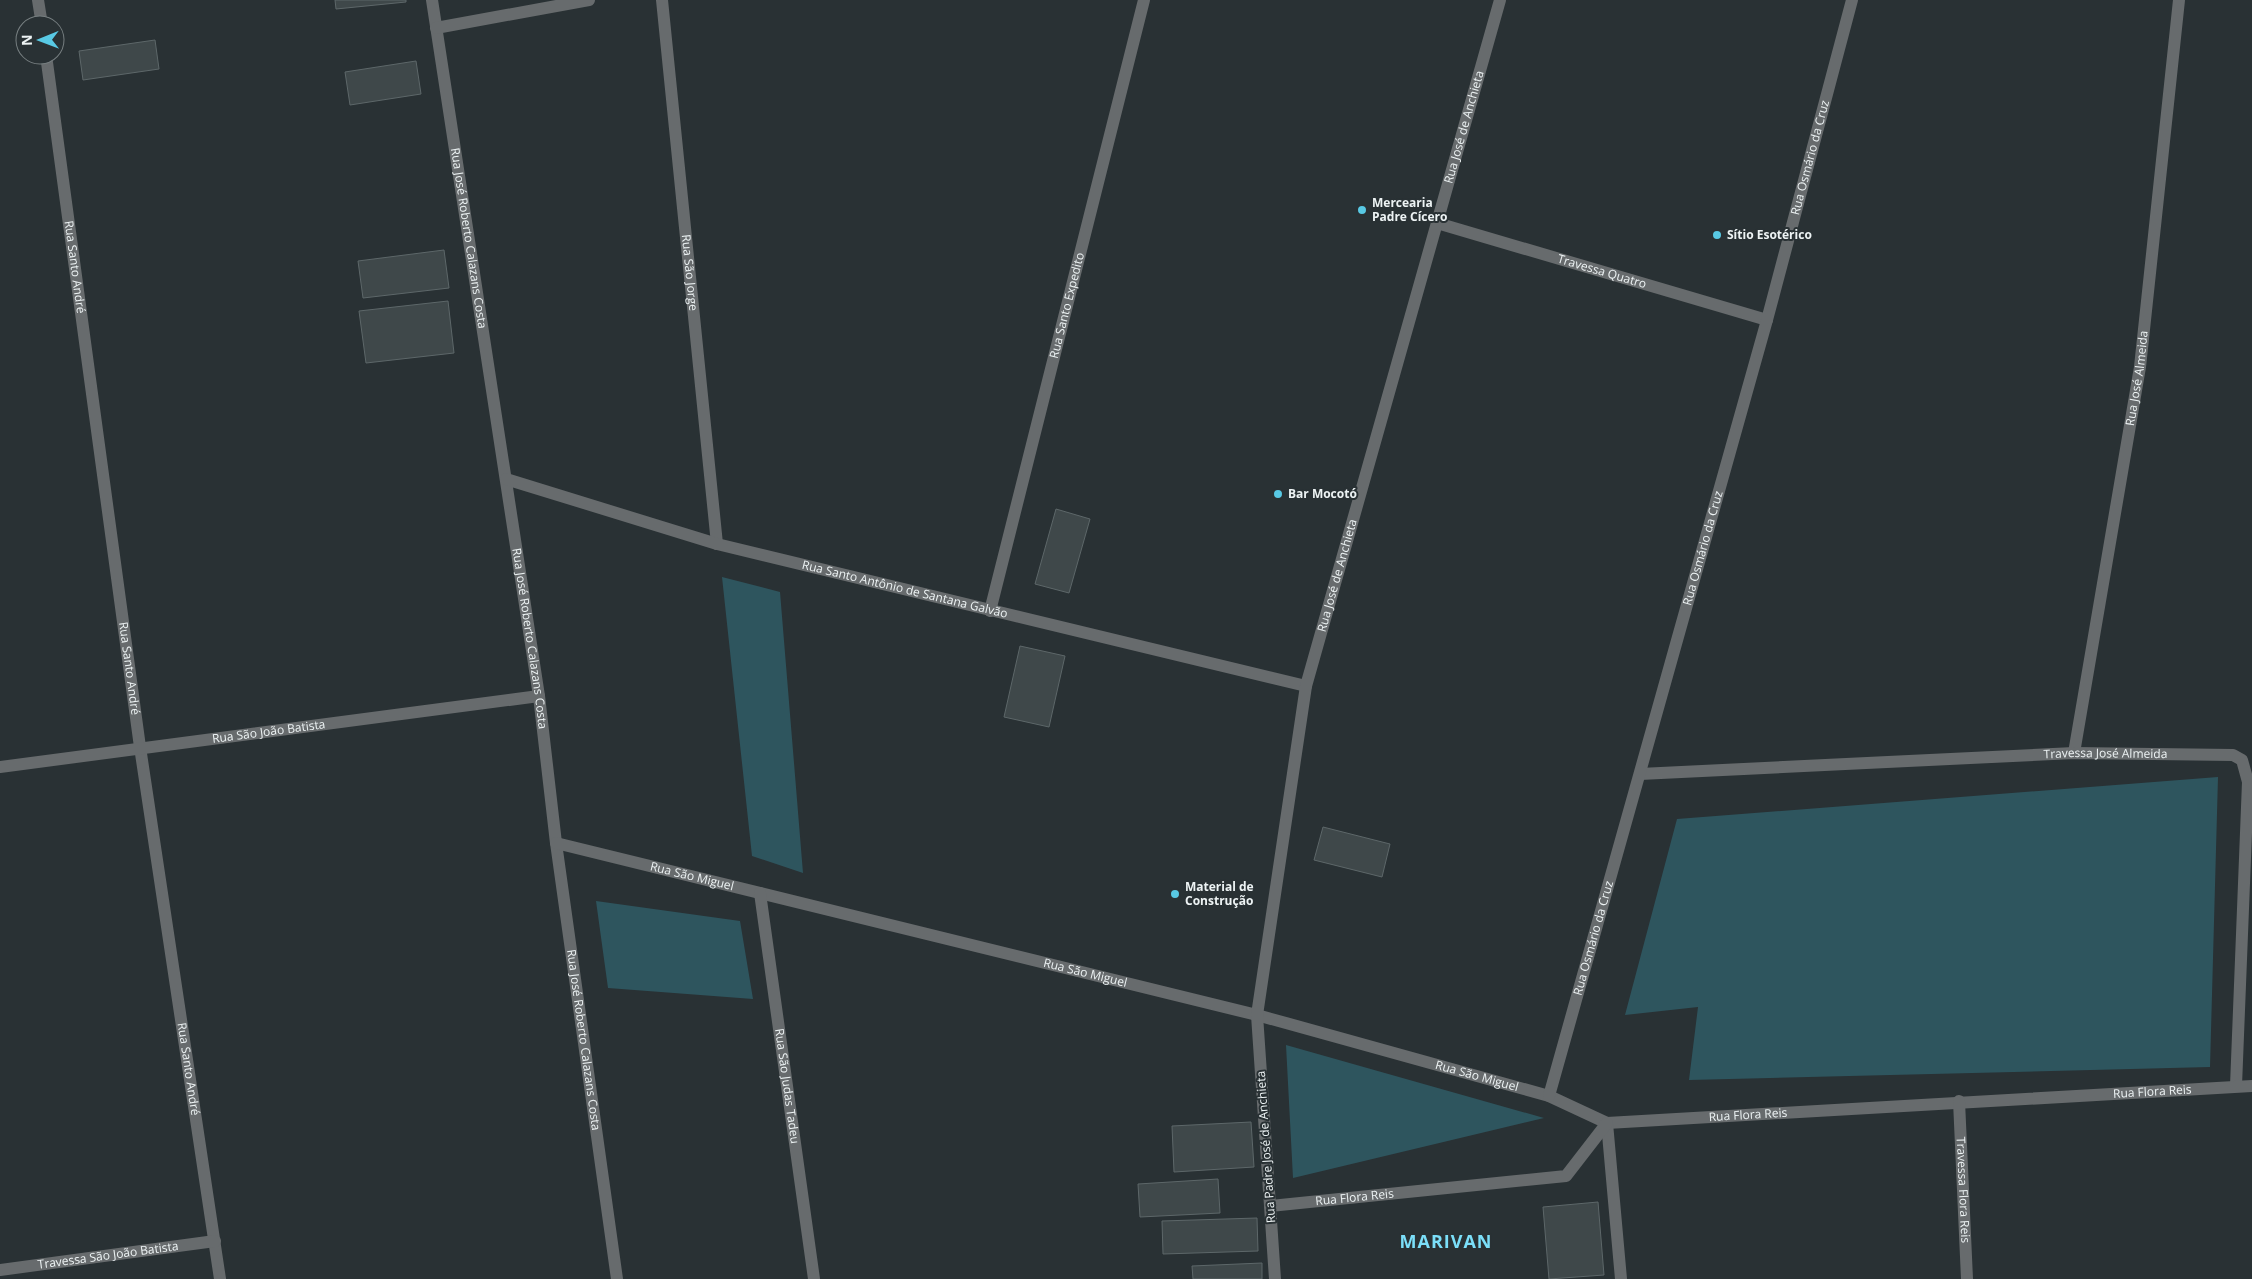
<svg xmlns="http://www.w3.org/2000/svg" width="2252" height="1279" viewBox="0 0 2252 1279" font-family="'Open Sans',sans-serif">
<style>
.green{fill:#2e555e}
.building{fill:#3f484a;stroke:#5d6769}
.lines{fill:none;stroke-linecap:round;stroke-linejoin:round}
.minor{stroke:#676b6d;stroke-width:12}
.poi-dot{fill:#58c9e4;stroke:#293134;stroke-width:2}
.labels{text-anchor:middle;stroke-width:4;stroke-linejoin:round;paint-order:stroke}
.street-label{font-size:12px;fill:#edf3f4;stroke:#293134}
.poi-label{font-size:12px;font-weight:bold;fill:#edf3f4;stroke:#293134;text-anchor:start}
.district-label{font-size:18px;font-weight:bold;letter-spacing:1px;fill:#7bdff9;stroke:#293134}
</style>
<rect width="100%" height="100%" fill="#293134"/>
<path class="green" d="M722,577L780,592L803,873L752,856Z
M2218,777L2210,1067L1689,1080L1698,1007L1625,1015L1677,819Z
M596,901L740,921L753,999L608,988Z
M1286,1045L1544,1118L1293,1178Z"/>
<path class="building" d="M335,0H406V2L336,9Z
M155,40L159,69L83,80L79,51Z
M416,61L421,94L350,105L345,72Z
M444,250L449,288L363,298L358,261Z
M448,301L454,353L366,363L359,311Z
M1056,509L1090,519L1069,593L1035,584Z
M1020,646L1065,656L1049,727L1004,717Z
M1323,827L1390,844L1382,877L1314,860Z
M1251,1122L1254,1167L1174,1172L1172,1126Z
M1218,1179L1220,1213L1140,1217L1138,1184Z
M1598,1202L1604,1275L1549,1279L1543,1207Z
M1257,1218L1258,1251L1163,1254L1162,1221Z
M1262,1263V1279H1193L1192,1266Z"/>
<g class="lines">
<g class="minor">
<path d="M38,0L42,25"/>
<path id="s1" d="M432,0L539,696L556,843L617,1279"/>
<path id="s2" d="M662,0L717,544"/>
<path d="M436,28L589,0"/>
<path id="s3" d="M46,55L140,747L220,1279"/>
<path id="s4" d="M1437,223L1767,320"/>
<path id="s5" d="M506,479L717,544L1306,686"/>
<path id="s6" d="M990,611L1144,0"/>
<path id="s7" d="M2074,753L2140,367L2179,0"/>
<path id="s8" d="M0,767L539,696"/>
<path id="s9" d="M1640,774L2074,753L2233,755L2242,760L2248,782L2236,1086"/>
<path id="s10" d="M556,843L1257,1015L1549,1096L1607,1123L2252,1086"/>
<path id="s11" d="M760,893L814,1279"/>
<path id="s12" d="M1549,1096L1767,320L1852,0"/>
<path id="s13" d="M1959,1101L1967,1279"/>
<path d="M1607,1123L1621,1279"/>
<path id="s14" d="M1270,1206L1566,1176L1607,1123"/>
<path id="s15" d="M0,1270L215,1241"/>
<path id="s16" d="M1275,1279L1257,1015L1306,686L1500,0"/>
</g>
</g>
<g class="poi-dot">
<circle cx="1362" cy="210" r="5"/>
<circle cx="1717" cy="235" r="5"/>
<circle cx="1278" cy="494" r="5"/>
<circle cx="1175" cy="894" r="5"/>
</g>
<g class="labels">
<g class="street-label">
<text dy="4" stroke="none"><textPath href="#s16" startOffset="1178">Rua José de Anchieta</textPath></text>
<text dy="4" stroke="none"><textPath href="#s12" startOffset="974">Rua Osmário da Cruz</textPath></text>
<text dy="4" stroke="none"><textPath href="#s1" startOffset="241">Rua José Roberto Calazans Costa</textPath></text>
<text dy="4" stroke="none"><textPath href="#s3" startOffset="214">Rua Santo André</textPath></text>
<text dy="4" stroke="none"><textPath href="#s2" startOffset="274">Rua São Jorge</textPath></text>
<text dy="4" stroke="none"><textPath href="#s4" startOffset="172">Travessa Quatro</textPath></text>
<text dy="4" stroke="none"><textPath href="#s6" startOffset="315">Rua Santo Expedito</textPath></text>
<text dy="4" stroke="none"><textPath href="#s7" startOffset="380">Rua José Almeida</textPath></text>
<text dy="4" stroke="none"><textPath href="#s12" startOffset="569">Rua Osmário da Cruz</textPath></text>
<text dy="4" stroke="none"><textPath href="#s16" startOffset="712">Rua José de Anchieta</textPath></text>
<text dy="4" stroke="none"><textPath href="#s5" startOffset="414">Rua Santo Antônio de Santana Galvão</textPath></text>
<text dy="4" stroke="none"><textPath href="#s1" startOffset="646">Rua José Roberto Calazans Costa</textPath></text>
<text dy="4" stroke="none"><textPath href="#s3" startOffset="619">Rua Santo André</textPath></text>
<text dy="4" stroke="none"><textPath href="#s8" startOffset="271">Rua São João Batista</textPath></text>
<text dy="4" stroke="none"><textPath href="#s9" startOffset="466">Travessa José Almeida</textPath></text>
<text dy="4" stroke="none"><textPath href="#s10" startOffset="140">Rua São Miguel</textPath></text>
<text dy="4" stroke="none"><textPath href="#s12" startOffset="164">Rua Osmário da Cruz</textPath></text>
<text dy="4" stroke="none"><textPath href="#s10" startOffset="545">Rua São Miguel</textPath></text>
<text dy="4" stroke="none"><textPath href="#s1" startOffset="1051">Rua José Roberto Calazans Costa</textPath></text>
<text dy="4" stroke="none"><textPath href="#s3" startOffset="1024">Rua Santo André</textPath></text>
<text dy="4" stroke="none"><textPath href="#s10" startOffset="950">Rua São Miguel</textPath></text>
<text dy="4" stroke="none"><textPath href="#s11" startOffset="195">Rua São Judas Tadeu</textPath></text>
<text dy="4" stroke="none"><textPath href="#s10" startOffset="1635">Rua Flora Reis</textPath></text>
<text dy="4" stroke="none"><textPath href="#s10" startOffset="1230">Rua Flora Reis</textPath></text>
<text transform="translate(1266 1147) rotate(-94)" y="4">Rua Padre José de Anchieta</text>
<text dy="4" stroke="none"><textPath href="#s13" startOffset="89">Travessa Flora Reis</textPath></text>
<text dy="4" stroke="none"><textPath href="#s14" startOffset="85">Rua Flora Reis</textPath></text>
<text dy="4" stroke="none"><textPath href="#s15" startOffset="109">Travessa São João Batista</textPath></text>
</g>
<g class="poi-label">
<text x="1372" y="207">Mercearia<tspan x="1372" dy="14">Padre Cícero</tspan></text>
<text x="1727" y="239">Sítio Esotérico</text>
<text x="1288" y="498">Bar Mocotó</text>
<text x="1185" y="891">Material de<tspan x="1185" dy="14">Construção</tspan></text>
</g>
<g class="district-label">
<text x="1446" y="1248">MARIVAN</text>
</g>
</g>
<g transform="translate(40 40) rotate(269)"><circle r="24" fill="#293134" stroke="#777f81"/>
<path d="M0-4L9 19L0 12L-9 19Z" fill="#58c9e4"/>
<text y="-8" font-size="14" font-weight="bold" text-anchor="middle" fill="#edf3f4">N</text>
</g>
</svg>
